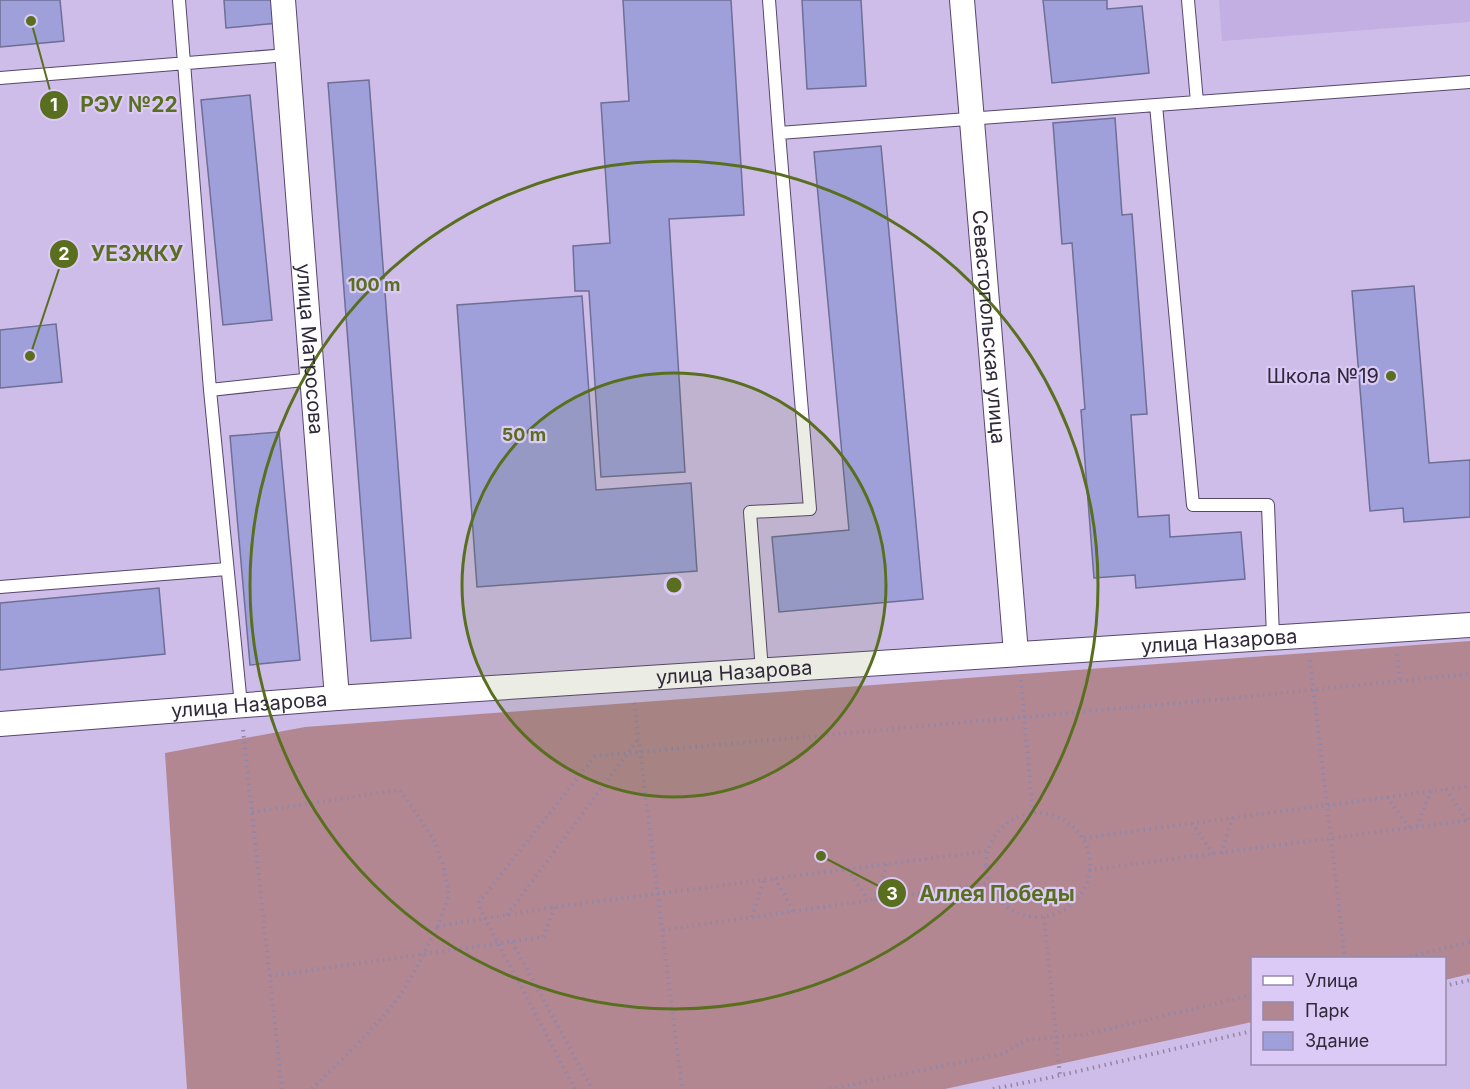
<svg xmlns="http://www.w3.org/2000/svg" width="1470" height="1089" viewBox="0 0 1470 1089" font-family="Inter,sans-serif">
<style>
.built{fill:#c3afe1}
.green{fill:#b28791}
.building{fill:#9fa0da;stroke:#6e6e97;stroke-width:1.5}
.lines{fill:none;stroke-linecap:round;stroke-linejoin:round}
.lane-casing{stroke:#56466c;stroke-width:14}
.street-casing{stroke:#56466c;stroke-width:26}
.path{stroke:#9386a7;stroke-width:4;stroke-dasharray:1.5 4.5;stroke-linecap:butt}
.lane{stroke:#fff;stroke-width:12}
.street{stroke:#fff;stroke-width:24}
.ring{fill:none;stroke:#596f1f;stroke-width:3}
.poi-dot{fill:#596f1f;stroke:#dbc9f6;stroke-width:2}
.labels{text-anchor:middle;stroke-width:4.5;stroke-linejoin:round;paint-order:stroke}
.street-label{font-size:20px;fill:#30293a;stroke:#dbc9f6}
.poi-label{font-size:20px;fill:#30293a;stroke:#dbc9f6;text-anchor:end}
.centre{fill:#596f1f;stroke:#dbc9f6;stroke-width:3}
.ring-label{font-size:18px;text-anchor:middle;font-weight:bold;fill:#596f1f;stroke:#dbc9f6;stroke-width:4.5;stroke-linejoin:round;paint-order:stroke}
.leader{fill:none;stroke:#596f1f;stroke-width:2}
.callout-dot{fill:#596f1f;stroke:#dbc9f6;stroke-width:2}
.mark-label{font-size:18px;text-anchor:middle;font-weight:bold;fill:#fff}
.callout-label{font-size:21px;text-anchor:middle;font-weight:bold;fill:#596f1f;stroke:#dbc9f6;stroke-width:4.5;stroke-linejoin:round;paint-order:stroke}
</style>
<rect width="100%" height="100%" fill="#cebde8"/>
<path class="built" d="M1219,0H1470V22L1222,41Z"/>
<path class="green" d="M1470,641V974L1445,980L1444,958H1252V1022L945,1089H187L165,753L305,727Z"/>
<path class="building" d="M0,0H60L64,41L0,47Z
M224,0H277L279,23L226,28Z
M623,0H731L744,215L669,219L685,472L601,477L589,291H575L573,246L610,243L601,103L629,101Z
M802,0H861L866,86L807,89Z
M1043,0H1107V9L1142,6L1149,73L1052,83Z
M369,80L411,638L371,641L328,83Z
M250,95L272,320L223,325L201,100Z
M1115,118L1122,215L1132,214L1147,414L1131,415L1138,517L1169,515L1170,537L1241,532L1245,579L1136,588L1135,575L1094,578L1081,410L1085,409L1072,243L1062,244L1053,123Z
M881,146L923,599L779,612L772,537L849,530L814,152Z
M1414,286L1429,463L1470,460V517L1404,522L1403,508L1370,511L1352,291Z
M582,296L596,490L691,483L697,571L477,587L457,305Z
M56,324L62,382L0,388V330Z
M279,432L300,660L250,665L230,436Z
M159,588L165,654L0,670V603Z"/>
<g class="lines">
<g class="lane-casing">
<path id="lane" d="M179,0L210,390
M769,0L779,133L1156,105L1193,505H1268L1273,637
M1188,0L1197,102
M0,78L287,55
M1156,105L1470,82
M0,587L227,569
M762,671L750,512L810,509L779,133
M241,705L210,390L313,379"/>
</g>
<g class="street-casing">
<g id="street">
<path id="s1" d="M283,0L337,698"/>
<path id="s2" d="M962,0L1016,653"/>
<path id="s3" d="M0,724L337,698L1470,625"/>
</g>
</g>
<path class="path" d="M1397,654L1400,681
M1310,660L1345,958
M1021,680L1033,814
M634,703L682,1089
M243,730L282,1089
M1446,789L1467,820
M1387,797L1410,828
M252,812L400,790L433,838L443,864L449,895L438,926L555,907L988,851
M986 865a52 52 0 1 1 104 0a52 52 0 1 1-104 0Z
M1192,823L1213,854
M1417,826L1431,791
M1084,838L1470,786
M1221,853L1233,817
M848,869L868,900
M1089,870L1470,820
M775,878L793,911
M875,900L887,864
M507,915L639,738
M752,917L764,880
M1044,917L1060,1076
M663,930L990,883
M512,942L592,1089
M1404,958L1470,942
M270,976L543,937L555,907
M1444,986L1470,980
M312,1089C340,1061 370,1033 395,1002C413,979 423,952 438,926
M575,1089L479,907V902L595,756L1223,699L1470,674
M830,1089L1002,1054L1027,1040L1087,1034L1252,995
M993,1089L1053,1077L1252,1031"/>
<use href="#lane" class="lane"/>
<use href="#street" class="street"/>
</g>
<circle cx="674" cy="585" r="212" fill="#596f1f" fill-opacity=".12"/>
<g class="ring">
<circle cx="674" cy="585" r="212"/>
<circle cx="674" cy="585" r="424"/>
</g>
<circle class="poi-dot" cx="1391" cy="376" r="6"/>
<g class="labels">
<g class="street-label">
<text dy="7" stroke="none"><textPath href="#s2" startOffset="328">Севастопольская улица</textPath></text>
<text dy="7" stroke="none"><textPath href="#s1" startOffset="350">улица Матросова</textPath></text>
<text dy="7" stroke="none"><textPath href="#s3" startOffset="1222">улица Назарова</textPath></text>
<text dy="7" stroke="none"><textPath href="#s3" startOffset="736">улица Назарова</textPath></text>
<text dy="7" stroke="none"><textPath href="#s3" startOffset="250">улица Назарова</textPath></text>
</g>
<g class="poi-label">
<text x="1379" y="383">Школа №19</text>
</g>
</g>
<circle cx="674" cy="585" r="9" class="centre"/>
<g class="ring-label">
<text x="374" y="291">100 m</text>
<text x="524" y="441">50 m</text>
</g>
<path class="leader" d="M31 21L54 105M30 356L64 254M821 856L892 893"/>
<g class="callout-dot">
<circle cx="31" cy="21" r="6"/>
<circle cx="30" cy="356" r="6"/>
<circle cx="821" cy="856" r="6"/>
<circle cx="54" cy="105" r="15"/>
<circle cx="64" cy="254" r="15"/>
<circle cx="892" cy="893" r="15"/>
</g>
<g class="mark-label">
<text x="54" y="111">1</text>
<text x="64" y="260">2</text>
<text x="892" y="900">3</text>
</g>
<g class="callout-label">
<text x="129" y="112">РЭУ №22</text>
<text x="137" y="261">УЕЗЖКУ</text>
<text x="997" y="901">Аллея Победы</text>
</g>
<rect x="1251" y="957" width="195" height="108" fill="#dbc9f6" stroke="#9789ab" stroke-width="1.5"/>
<rect x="1263" y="976" width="30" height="9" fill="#ffffff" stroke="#9789ab" stroke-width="1.5"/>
<text x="1305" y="987" font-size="18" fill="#30293a">Улица</text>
<rect x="1263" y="1002" width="30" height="18" fill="#b28791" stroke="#9789ab" stroke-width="1.5"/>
<text x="1305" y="1017" font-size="18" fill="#30293a">Парк</text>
<rect x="1263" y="1032" width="30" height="18" fill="#9fa0da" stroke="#9789ab" stroke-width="1.5"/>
<text x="1305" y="1047" font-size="18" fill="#30293a">Здание</text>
</svg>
